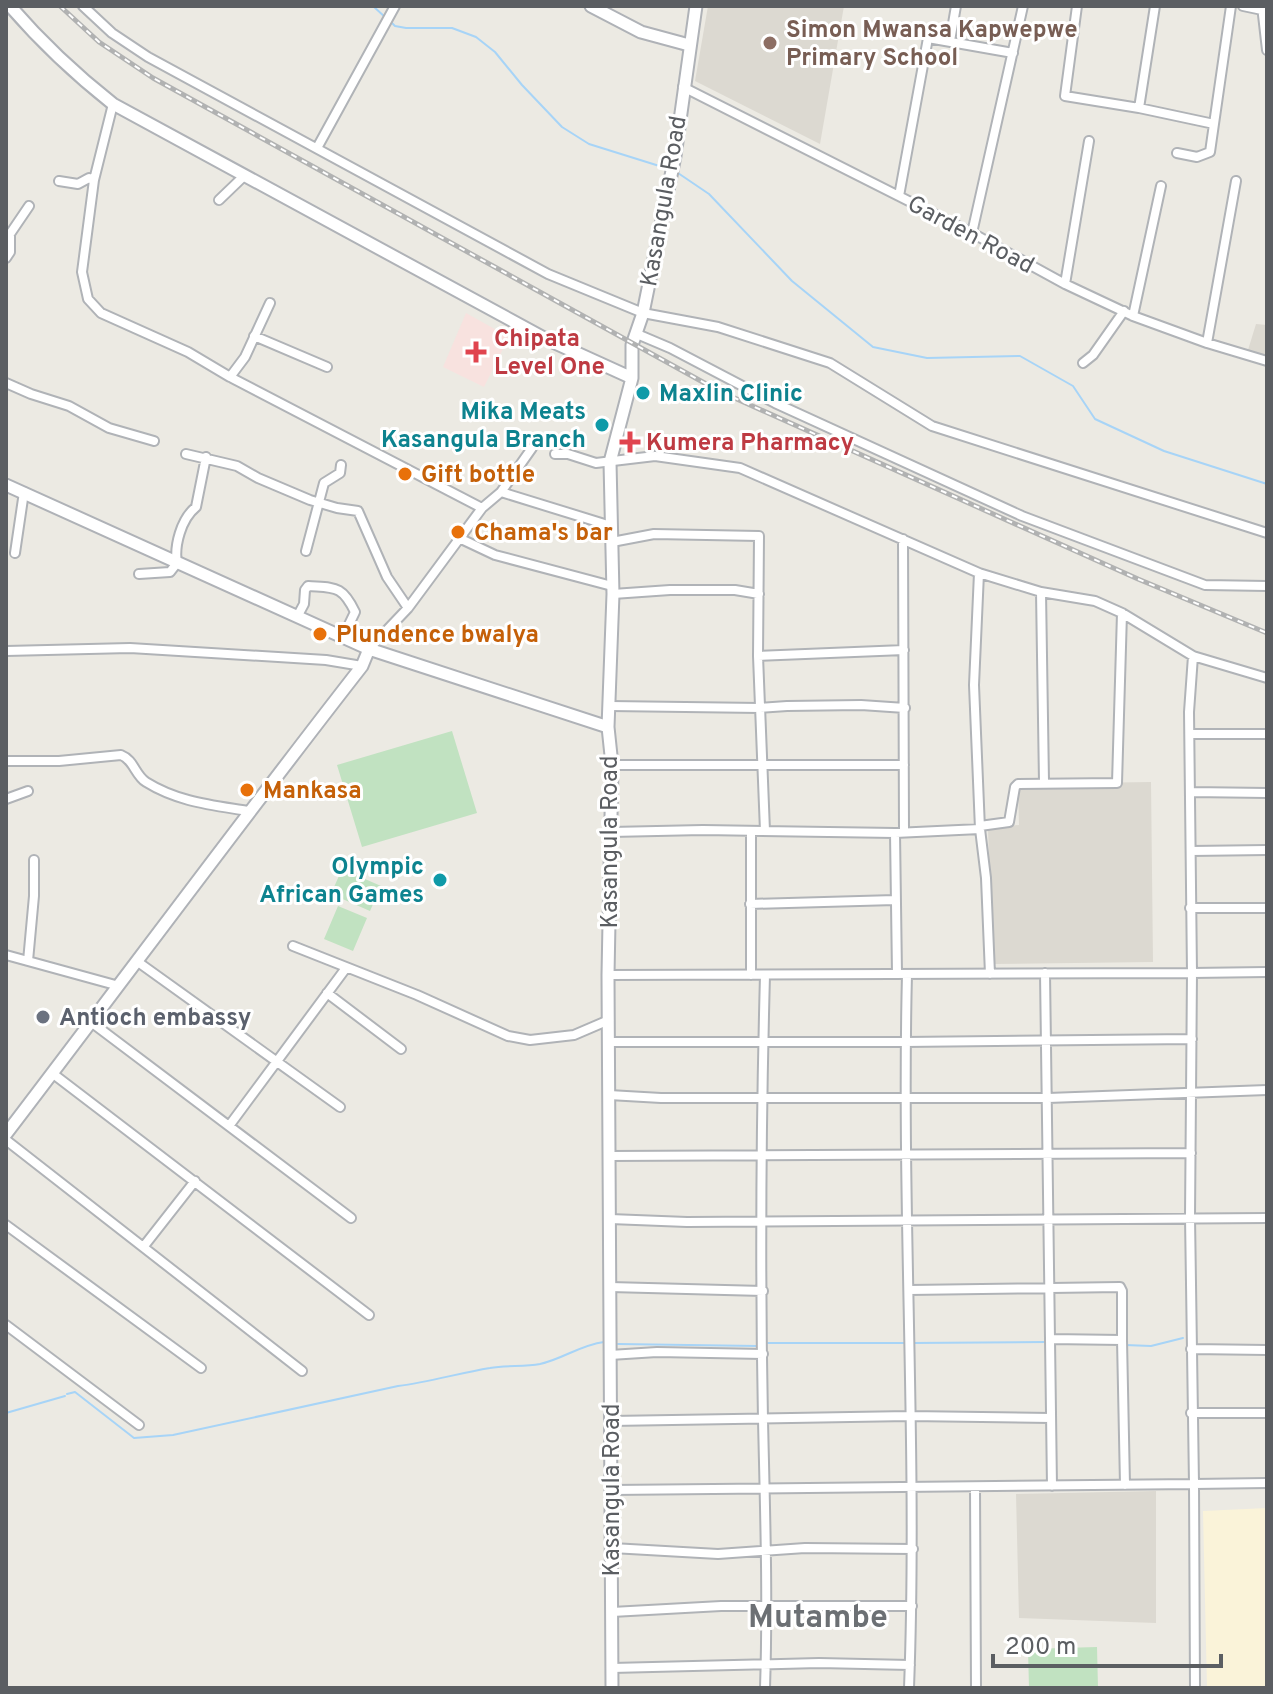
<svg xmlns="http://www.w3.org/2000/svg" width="1273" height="1694" viewBox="0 0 1273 1694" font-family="Overpass,sans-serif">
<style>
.commercial{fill:#faf3d9}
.education{fill:#dcd9d1}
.medical{fill:#f8e2df}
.garden{fill:#c1e2c1}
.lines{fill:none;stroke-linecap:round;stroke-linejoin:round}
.stream{stroke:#a7d4f7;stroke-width:2}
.street-casing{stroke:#b0b3b7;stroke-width:12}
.secondary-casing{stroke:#afb2b7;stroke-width:15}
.street{stroke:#fff;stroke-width:8}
.secondary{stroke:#fff;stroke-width:11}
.rail-casing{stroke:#b1b2b2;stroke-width:5}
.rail{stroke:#fff;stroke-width:2;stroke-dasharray:6;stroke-linecap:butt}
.education-dot{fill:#8d6e63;stroke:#fff;stroke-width:3}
.health-dot{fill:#e0444e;stroke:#fff;stroke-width:3}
.culture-dot{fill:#0f9aa8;stroke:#fff;stroke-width:3}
.food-dot{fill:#e8710a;stroke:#fff;stroke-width:3}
.worship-dot{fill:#6b7280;stroke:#fff;stroke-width:3}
.labels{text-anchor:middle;stroke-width:6;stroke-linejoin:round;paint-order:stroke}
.education-label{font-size:24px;font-weight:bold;fill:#785e54;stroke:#fff;text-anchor:start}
.street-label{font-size:24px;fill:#5b5e62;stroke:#fff}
.health-label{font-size:24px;font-weight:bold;fill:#be3a42;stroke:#fff;text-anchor:start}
.culture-label{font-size:24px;font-weight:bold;fill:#0d838f;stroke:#fff;text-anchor:end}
.food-label{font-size:24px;font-weight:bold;fill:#c56008;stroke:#fff;text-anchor:start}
.worship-label{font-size:24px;font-weight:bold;fill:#5b616d;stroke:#fff;text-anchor:start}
.district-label{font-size:32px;font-weight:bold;fill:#6c7074;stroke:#fff}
</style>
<rect width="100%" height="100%" fill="#eceae3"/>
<path class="commercial" d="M1267,1508V1688H1207L1203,1511Z"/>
<path class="education" d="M708,6H844L820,144L695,81Z
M1256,324L1267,325V356L1248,350Z
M1151,782L1153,962L992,964L988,828L1019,825L1018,784Z
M1156,1491V1623L1019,1618L1016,1494Z"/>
<path class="medical" d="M466,313L509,337L484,387L443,367Z"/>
<path class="garden" d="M452,731L477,813L362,847L337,765Z
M342,869L381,886L370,911L331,894Z
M338,906L367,918L353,951L324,939Z
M1097,1647L1098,1688H1029L1028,1649Z"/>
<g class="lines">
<path class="stream" d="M373,6L386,18
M391,22L395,26L406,28H452L476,37L495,52L522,85L562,127L589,144L669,169
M675,171L709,194L792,281L873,347L927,358L1020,356L1073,386L1095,419L1164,451L1267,484
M768,1343H905
M912,1343L1046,1342
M618,1344L757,1346
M1125,1345L1151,1346L1183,1338
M67,1394L75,1392L134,1438L173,1435L398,1386C430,1382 459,1373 490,1368C506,1365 524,1367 540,1364C563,1359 580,1345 604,1342
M6,1413L65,1396"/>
<g class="street-casing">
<path id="street" d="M83,6L112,33L148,57L548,274L643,313L718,327L830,363L932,426L1267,533
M1077,6L1065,96L1139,108L1214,124L1231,6
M1243,6L1262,10
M1262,6L1267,50
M950,41L956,6
M683,87L972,233L1065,284L1133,316L1207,343L1267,361
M113,104L94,180L82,272L88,299L101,313L188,352L230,377L482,508L408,608L369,649
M1139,108L1155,6
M317,148L395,6
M1177,153L1197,157L1210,152L1214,124
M59,181L78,184L89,178L94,180
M899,196L928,38L1013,53
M219,200L245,175
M972,233L1023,6
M6,258L10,252V234L29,206
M1065,284L1089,141
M1133,316L1161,186
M637,334L670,348L775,403L1022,516L1205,585L1267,586
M254,336L327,367
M1207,343L1236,181
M1083,363L1093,355L1124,311
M230,377L245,357L270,303
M6,383L31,394L69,406L109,428L154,441
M186,454L237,466L258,478L310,500L337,508L358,511L387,577L408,608
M555,454H568L596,463L655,456L740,468L979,573L1041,592L1044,782
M501,492L611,526
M482,508L501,492L532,448
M459,538L495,555L612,586
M903,539L904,832
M612,542L654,534L759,536L758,656L765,831
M306,551L324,483L340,473L341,465
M15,553L24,492
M139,574L170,572L177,563C174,546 181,519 196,507L206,457
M1041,592L1095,601L1122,613L1193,656L1267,678
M613,594L670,590H735L759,594
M297,617L304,604L305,590L308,586C335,588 342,585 355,612L343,637
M6,651L130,648L326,660L362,666
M758,656L904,650
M1193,656L1189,712L1192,973L1267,972
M610,706L760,708L787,706L861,705L905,708
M1191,734H1267
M6,761H59L121,755C134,760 135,775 146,782C178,802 212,805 248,811
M612,765H904
M1191,792L1267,793
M6,799L28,791
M980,826L1009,822L1015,787L1018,784L1117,783L1122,613
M980,829L986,878L990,974
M751,831V975
M611,832L703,830L895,833L897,974
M895,833L980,829L974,685L979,573
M1191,851L1267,850
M750,904L895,900
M1190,908H1267
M293,946L417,995L508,1036L530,1040L574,1035L609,1020
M6,955L119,986
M28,961L34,896V860
M138,962L340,1107
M1045,973L1052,1486
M907,974C901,1212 918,1450 909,1688
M608,975L1192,973L1190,1217L1194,1484L1267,1483
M765,975C761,1123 760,1272 763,1420C765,1509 768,1599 765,1688
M327,993L401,1049
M91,1022L351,1218
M609,1042H905L1192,1039
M52,1073L369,1315
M609,1095L661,1098H1048L1267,1090
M229,1126L346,968
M6,1140L302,1371
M609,1156L1191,1153
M610,1219L687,1222L1267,1218
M6,1225L201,1368
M144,1246L195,1181
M610,1287L763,1291
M909,1290L1120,1287L1122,1291V1340
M6,1325L139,1425
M1050,1339L1122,1340L1125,1485
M1191,1349L1267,1350
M610,1355L657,1352L763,1354
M1191,1413H1267
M611,1421L909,1416L1051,1418
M975,1487L976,1688
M611,1490L1194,1484L1195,1688
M612,1548L718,1554L805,1548L913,1549
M612,1612L721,1606H912
M612,1668L819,1663L910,1665"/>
</g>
<g class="secondary-casing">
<path id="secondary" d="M10,6C42,43 75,74 113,104L544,338L632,378
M591,6L641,32L689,45
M6,485L369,649L608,727
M6,1134C125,978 241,821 362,666L369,649
M612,1688L608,975L612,765L608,727L613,594L610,462L632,378V345L643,313L675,156L696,6"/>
</g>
<use href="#street" class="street"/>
<use href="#secondary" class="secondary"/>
<g class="rail-casing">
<path id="rail" d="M60,6L99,42L153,78L719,391L1138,579L1267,633"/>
</g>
<use href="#rail" class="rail"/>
</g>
<circle class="education-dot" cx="770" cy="43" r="8"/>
<g class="health-dot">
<path d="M472 340h8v8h8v8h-8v8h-8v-8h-8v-8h8z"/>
<path d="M626 430h8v8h8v8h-8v8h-8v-8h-8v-8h8z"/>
</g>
<g class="culture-dot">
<circle cx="643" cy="393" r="8"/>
<circle cx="602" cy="425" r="8"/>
<circle cx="440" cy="880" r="8"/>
</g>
<g class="food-dot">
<circle cx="405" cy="474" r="8"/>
<circle cx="458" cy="532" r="8"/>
<circle cx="320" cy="634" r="8"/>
<circle cx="247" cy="790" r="8"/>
</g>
<circle class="worship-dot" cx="43" cy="1017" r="8"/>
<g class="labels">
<g class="education-label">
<text x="786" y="37">Simon Mwansa Kapwepwe<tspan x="786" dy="28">Primary School</tspan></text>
</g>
<g class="street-label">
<text transform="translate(663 201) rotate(-80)" y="8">Kasangula Road</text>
<text transform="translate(971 234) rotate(28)" y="8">Garden Road</text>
<text transform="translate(609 842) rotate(-90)" y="8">Kasangula Road</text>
<text transform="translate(611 1490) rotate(-90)" y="8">Kasangula Road</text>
</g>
<g class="health-label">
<text x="494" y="346">Chipata<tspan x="494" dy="28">Level One</tspan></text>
<text x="646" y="450">Kumera Pharmacy</text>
</g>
<g class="culture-label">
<text x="659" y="401" text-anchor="start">Maxlin Clinic</text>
<text x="586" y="419">Mika Meats<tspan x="586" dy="28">Kasangula Branch</tspan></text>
<text x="424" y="874">Olympic<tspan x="424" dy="28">African Games</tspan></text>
</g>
<g class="food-label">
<text x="421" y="482">Gift bottle</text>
<text x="474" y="540">Chama's bar</text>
<text x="336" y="642">Plundence bwalya</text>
<text x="263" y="798">Mankasa</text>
</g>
<g class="worship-label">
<text x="59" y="1025">Antioch embassy</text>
</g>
<g class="district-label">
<text x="818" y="1627">Mutambe</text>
</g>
</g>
<rect width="1273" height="1694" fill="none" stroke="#5b5e62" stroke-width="16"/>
<path d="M993 1654v12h228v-12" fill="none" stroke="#5b5e62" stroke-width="4"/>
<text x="1005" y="1654" font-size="24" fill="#5b5e62" stroke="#ffffff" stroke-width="6" paint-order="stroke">200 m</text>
</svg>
